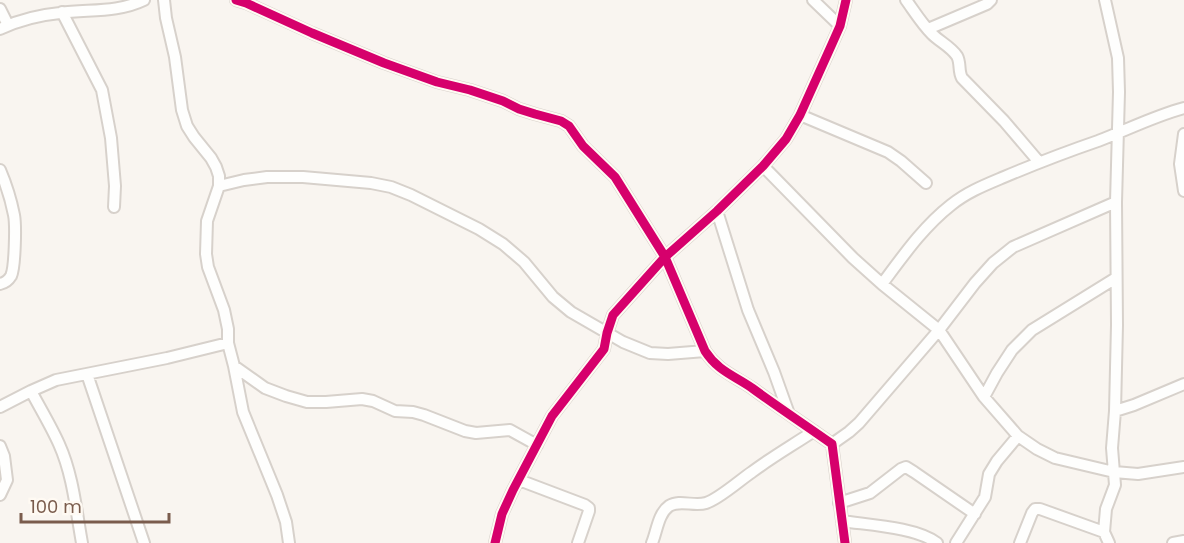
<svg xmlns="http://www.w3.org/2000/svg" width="1184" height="543" viewBox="0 0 1184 543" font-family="Poppins,sans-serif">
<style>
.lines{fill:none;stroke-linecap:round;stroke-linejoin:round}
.minor-casing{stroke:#d7d1cb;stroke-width:14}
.minor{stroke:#fefefd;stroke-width:10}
.cycleway-casing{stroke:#fffaf3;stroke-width:13}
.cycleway{stroke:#d6006c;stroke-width:9}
</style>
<rect width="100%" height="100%" fill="#f9f5f0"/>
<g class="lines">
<g class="minor-casing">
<path id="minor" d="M164,0L166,18L175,57L182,110L187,126L194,137L211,158L216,167L219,176V186L207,221L206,254L208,267L224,310L228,329V343L234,366L243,412L277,495L286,522L289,543
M236,0L246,3L312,33L384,63L437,82L470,90L503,101L519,109L535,114L561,121L569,126L583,146L615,177L665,257L705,351C718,371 733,375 752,388C778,407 805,425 832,444L845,543
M813,0L840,26
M906,0C914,11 922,24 932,34C940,42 950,46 957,56C961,63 958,71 962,78L1004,121L1039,162
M1105,0L1118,58L1119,92L1116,202L1117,325L1115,411L1112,448L1115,485L1106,509L1104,532L1109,543
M0,9L8,25
M62,12L102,90L111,138L115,186L114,207
M0,29C19,20 39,15 60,13C89,9 117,13 144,0
M928,29L987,4L991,0
M800,115L888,152L901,161L926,183
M1184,134L1180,164L1184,191
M763,166L853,258L882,284L939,330L984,397L1018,436L1037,449L1055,458L1114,472L1138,474L1184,467
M0,170C6,184 11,200 14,215C16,225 15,268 11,276C8,281 5,283 0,284
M219,186L244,180L267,177H303L371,183L391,187L411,195L479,229L503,244L524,262L553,297L571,312L623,342L650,353L668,354L705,351
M717,211L748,310L774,372L789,414
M882,284C903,256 923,227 951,205C967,192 985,185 1004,177C1035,164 1066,152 1098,141C1127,130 1154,116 1184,108
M234,366L265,388L286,396L307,402H326L362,399L373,401L395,411L413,412L424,415L465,431L476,433L510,430L537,445
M87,374L144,543
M31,391C40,408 51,426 59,444C73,475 76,510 82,543
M984,397L997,373L1012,350L1032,330L1116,278
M0,407L31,391L56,380L167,358L228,343
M1115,411L1134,405L1184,384
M832,444L849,432L859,423L939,330L975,283L993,263L1013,247L1116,202
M0,446L4,456L7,480L0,495
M519,480L585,505L589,508V511L578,543
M839,503L870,493L901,469L906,467L914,472L975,514
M842,521C868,525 916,527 937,543
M495,543L502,514L513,490L552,416L604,349L607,333L613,315L665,257L717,211L763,166L786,139L800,115L832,44L840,26L846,0
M652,543C657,531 658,514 669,506C680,499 694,507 706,503C719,499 740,480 752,472C772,457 793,445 814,431
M956,543L985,497L989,474L997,461L1018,436
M1020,543L1032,513L1035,509H1040L1104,532
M1173,543L1184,541"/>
</g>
<use href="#minor" class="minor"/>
<g class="cycleway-casing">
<path id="cycleway" d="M236,0L246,3L312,33L384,63L437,82L470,90L503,101L519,109L535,114L561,121L569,126L583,146L615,177L665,257L705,351C718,371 733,375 752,388C778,407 805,425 832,444L845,543
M495,543L502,514L513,490L552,416L604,349L607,333L613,315L665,257L717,211L763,166L786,139L800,115L832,44L840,26L846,0"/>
</g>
<use href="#cycleway" class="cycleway"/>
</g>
<path d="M21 513v9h148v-9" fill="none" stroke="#7a5c4d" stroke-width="3"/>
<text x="30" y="513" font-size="18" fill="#7a5c4d" stroke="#fffaf3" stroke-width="4.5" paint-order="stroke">100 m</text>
</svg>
